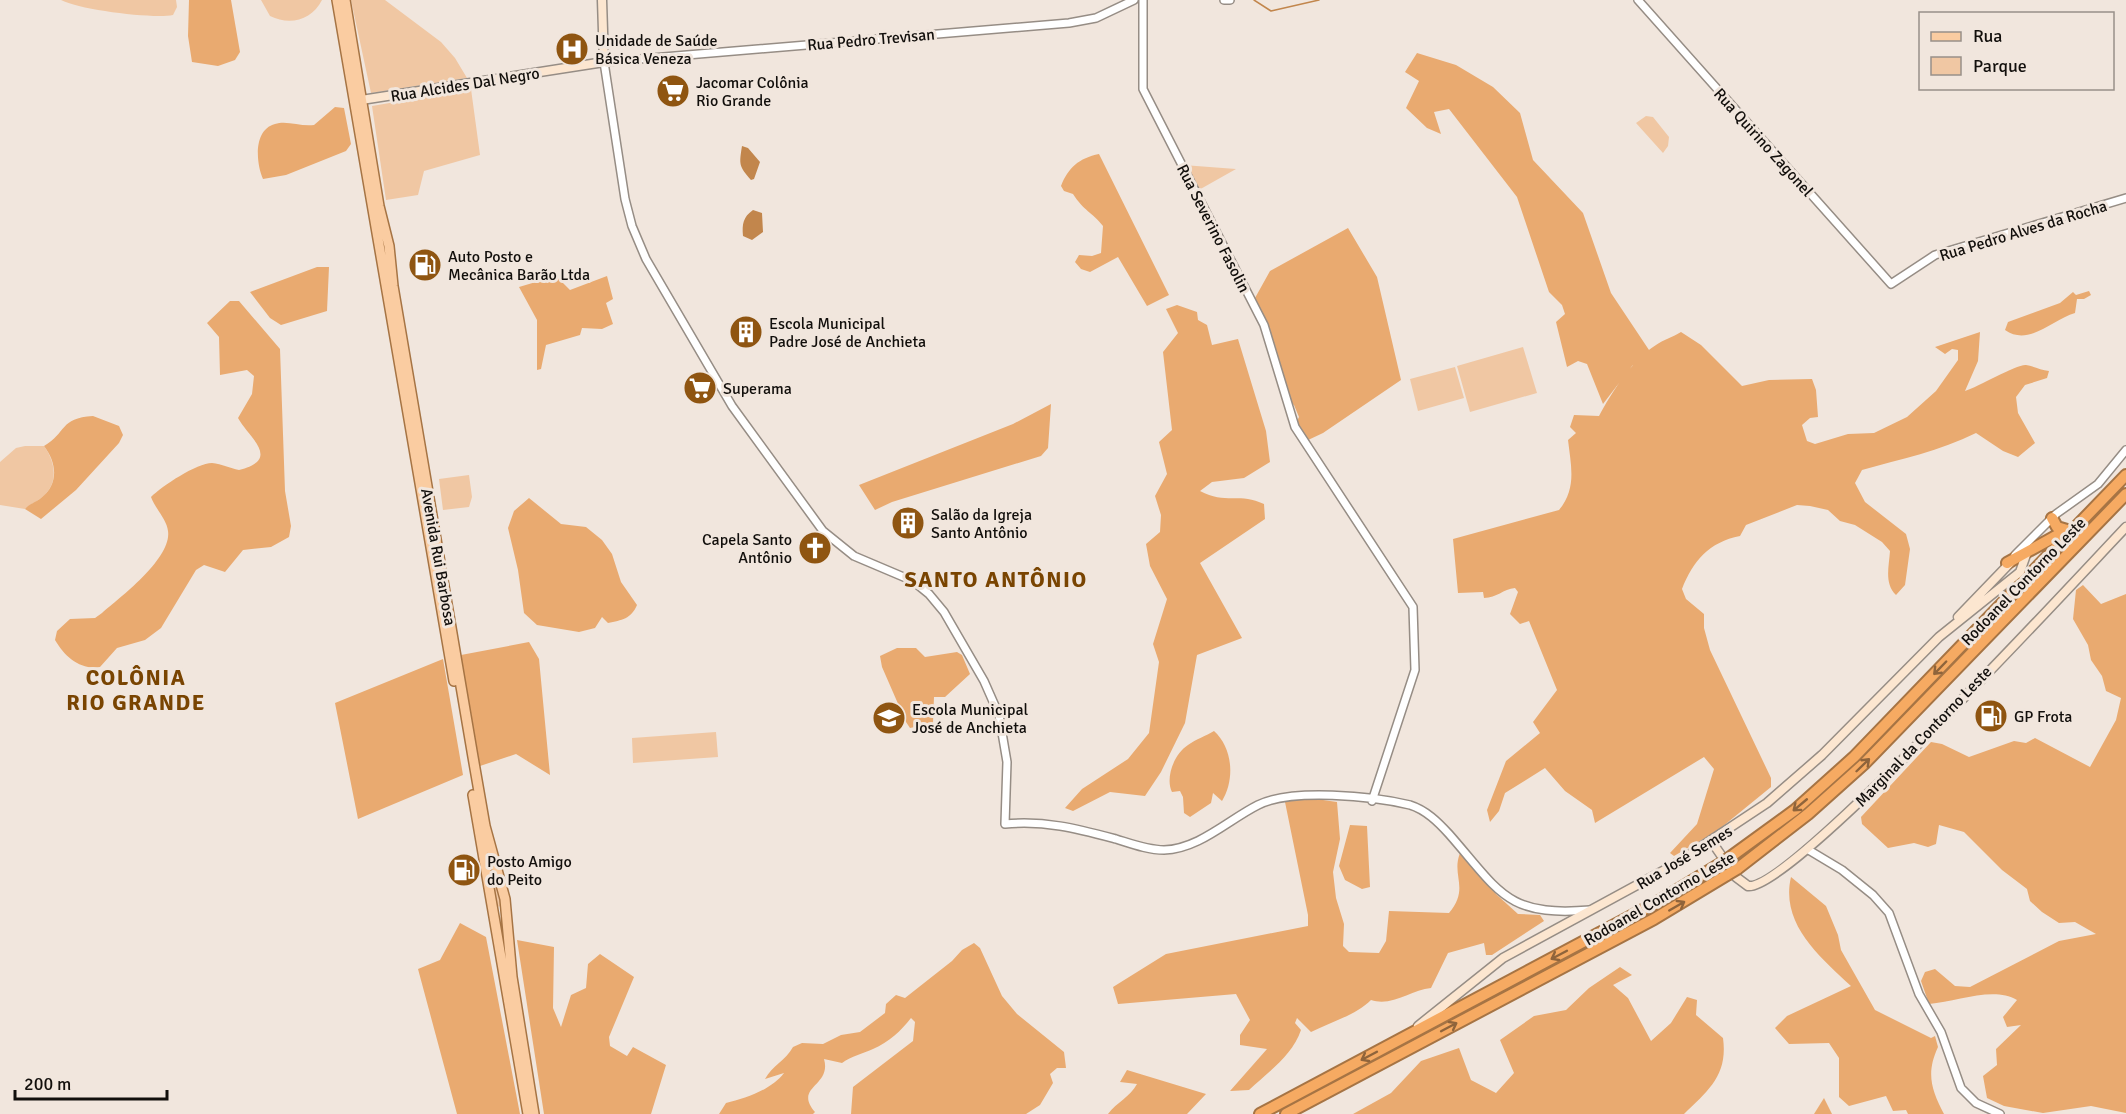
<svg xmlns="http://www.w3.org/2000/svg" width="2126" height="1114" viewBox="0 0 2126 1114" font-family="Signika,sans-serif">
<style>
.green{fill:#f0c7a3}
.forest{fill:#e9aa70}
.water{fill:#c2864c}
.lines{fill:none;stroke-linecap:round;stroke-linejoin:round}
.stream{stroke:#c2864c;stroke-width:1.5}
.tertiary-casing{stroke:#968d85;stroke-width:10}
.secondary-casing{stroke:#968d85;stroke-width:11}
.primary-casing{stroke:#a67444;stroke-width:12}
.motorway-casing{stroke:#a67444;stroke-width:14}
.tertiary{stroke:#fff;stroke-width:7}
.secondary{stroke:#fce6d0;stroke-width:8}
.primary{stroke:#facca1;stroke-width:9}
.motorway{stroke:#f6aa62;stroke-width:10}
.motorway-bridge-casing{stroke:#a67444;stroke-width:14;stroke-linecap:butt}
.motorway-bridge{stroke:#f6aa62;stroke-width:10}
.oneway{stroke:#8f643b}
.labels{text-anchor:middle;stroke-width:6;stroke-linejoin:round;paint-order:stroke}
.street-label{font-size:16px;fill:#120f0c;stroke:#f1e6dd}
.poi-label{font-size:16px;fill:#120f0c;stroke:#f1e6dd;text-anchor:start}
.district-label{font-size:22px;font-weight:bold;letter-spacing:1.5px;fill:#794401;stroke:#f1e6dd}
</style>
<rect width="100%" height="100%" fill="#f1e6dd"/>
<path class="green" d="M61,0H176L177,7L173,15C153,19 80,10 61,0Z
M261,0H322C312,20 290,26 270,16Z
M351,0H385L441,42L455,58L467,78L371,93Z
M471,89L480,155L424,171L418,195L386,200L372,106Z
M1646,116L1653,117L1669,137L1668,146L1663,153L1636,123Z
M1183,165L1236,169L1197,191Z
M1523,347L1537,393L1470,412L1457,366Z
M1455,367L1464,398L1418,411L1410,379Z
M25,446H44C56,463 59,484 41,498C35,503 30,504 25,509L0,505V462L16,448Z
M469,475L472,497L469,507L443,510L439,479Z
M716,732L718,757L633,763L632,738Z
M494,861L503,906L494,907L487,862Z"/>
<path class="forest" d="M189,0H231L240,52L235,60L218,66L192,62L188,36Z
M1417,53L1456,65L1493,87L1520,113L1533,160L1583,213L1611,293L1649,350L1632,366L1603,404L1587,364L1578,361L1567,367L1556,322L1565,314L1562,305L1549,292L1517,197L1449,109L1434,112L1441,134L1427,128L1406,108L1419,81L1405,72Z
M335,107L344,108L351,144L346,151L286,175L263,179C256,163 253,130 275,124C287,120 301,127 314,125Z
M1099,154L1169,295L1147,306L1118,257L1090,272L1081,269L1075,262L1079,255L1092,256L1101,253L1103,226C1092,212 1084,211 1073,194L1064,191L1061,186C1068,168 1079,158 1099,154Z
M1348,228L1377,277L1401,380L1323,433L1306,441L1296,423L1299,417L1294,405L1290,403L1280,376L1275,345L1255,298L1270,271Z
M317,267H329L327,311L281,325L270,318L250,292Z
M556,276L570,290L607,276L613,299L606,303L613,324L602,329L582,328L580,335L546,345L541,369L537,370V320L519,287Z
M2089,291L2091,295L2084,299H2077L2075,313C2053,319 2029,347 2005,330L2008,322L2060,303L2073,292L2076,295Z
M230,301H239L280,349L285,491L291,526L289,537L271,547L243,550L225,572L204,565L196,570L161,628L145,640L117,648L100,667C80,670 65,657 55,640L57,631L70,619L95,618L102,613C121,597 172,558 168,531C167,520 155,508 151,497C162,486 197,463 212,463C222,464 230,468 239,470C282,459 249,438 238,418L252,394L254,376L247,370L220,375L219,337L207,323Z
M1177,305L1197,312L1198,320L1207,325L1212,345L1238,339L1266,431L1270,462L1244,478L1212,482L1200,491C1226,505 1238,492 1264,504L1265,519L1200,563L1242,638L1197,655L1185,723L1161,772L1145,796L1110,792L1073,811L1065,808L1082,789L1128,759L1149,733L1159,662L1153,644L1167,599L1150,566L1146,544L1160,532L1161,515L1155,496L1167,474L1159,442L1172,430L1163,352L1178,333L1166,309Z
M1681,332L1701,345L1742,386L1769,380L1812,379L1816,390L1818,417L1810,418L1802,425L1807,441L1815,444L1848,434L1874,433L1907,417L1936,391L1958,360V350L1952,349L1945,354L1935,347L1980,332L1978,361L1965,391C1978,387 2017,364 2026,365C2033,366 2041,370 2049,371L2047,378L2025,385L2016,397L2018,413L2035,443L2018,457L2003,451L1976,433C1940,451 1901,459 1862,470L1855,483L1865,502L1906,534L1910,549L1905,585L1896,595C1884,584 1889,566 1890,551L1882,542L1855,525L1840,521L1828,510L1810,506L1797,505L1746,525L1740,536C1709,542 1693,561 1682,589L1686,599L1704,614V628L1710,650L1771,778V787L1717,831L1674,856L1670,853L1697,824L1714,769L1704,757L1595,823L1592,810L1565,791L1545,768L1505,793L1499,811L1490,822L1487,810L1506,761L1540,733L1533,722L1557,690L1529,621L1520,624L1510,614L1518,592L1515,588C1503,589 1497,598 1484,598L1483,592L1458,593L1453,539L1559,510C1577,488 1571,466 1568,440L1576,433L1570,427L1574,415L1599,416C1612,392 1632,360 1656,345C1663,340 1673,337 1681,332Z
M1051,404L1048,448L1041,456L892,502L875,510L859,485L1013,424Z
M93,416L119,426L123,435L119,443L76,490L41,519L25,509C30,503 35,503 41,498C59,484 57,463 44,446C67,433 59,418 93,416Z
M529,498L561,524L586,527L602,540L612,554L621,582L637,605C631,619 622,620 608,623L602,617L595,628L579,632L537,625L524,613L518,570L508,528L514,511Z
M2083,585L2101,604L2126,594V1113L2091,1106L2043,1113L2004,1106L1987,1098L1983,1076L1997,1065L1996,1049L2021,1025L2007,1027L2003,1017L2017,1000C1993,986 1957,1002 1929,1004L1921,981L1925,972L1935,969L1955,986L1970,987L2059,941L2096,934L2075,922L2059,923L2042,912L2030,901L2027,889L2002,870L1964,832L1939,825L1936,844L1928,847L1914,843L1888,848L1862,824L1861,817L1931,742L1942,744L1969,757L2014,741L2026,743L2035,738L2090,767L2116,720L2121,698L2106,691L2102,676L2091,660L2088,645L2073,619L2076,590Z
M529,642L539,659L550,775L516,754L480,766L461,655Z
M897,648H916L925,657L957,652L962,655L970,674L945,697H934L933,723L910,728L906,722L882,667L880,656Z
M443,659L463,775L358,819L335,703Z
M1214,731C1233,748 1235,780 1222,801L1213,793L1211,803L1190,817L1184,813L1183,797L1180,791L1172,792C1165,778 1174,754 1188,745C1196,739 1206,736 1214,731Z
M1302,797L1337,802L1340,839L1333,872L1336,898L1344,924L1343,946L1349,952L1379,953L1386,941L1389,911L1449,913C1470,888 1451,876 1460,853L1497,895L1518,914L1540,915L1544,921L1492,955H1486L1484,943L1448,953L1431,988C1411,990 1392,1007 1371,1000C1356,1015 1331,1022 1311,1032L1297,1018L1295,1023L1301,1030C1292,1056 1269,1071 1249,1090L1230,1091L1267,1049L1240,1045V1035L1250,1020L1236,994L1118,1004L1113,987L1166,954L1308,926V915L1285,802Z
M1350,825L1367,826L1370,887L1362,889L1345,880L1339,866Z
M1791,877L1826,906L1838,935L1841,950L1875,1010L1931,1038L1935,1036L1938,1047C1926,1073 1931,1089 1944,1114H1908L1906,1110L1893,1111L1886,1096L1849,1106L1839,1097V1058L1829,1043L1789,1044L1775,1028L1787,1016L1851,986C1820,957 1780,924 1791,877Z
M460,923L486,937L520,1114H457L418,969L440,960Z
M517,940L554,947L553,1008L561,1027L571,995L586,988L588,964L600,954L634,977L609,1037L610,1046L627,1056L633,1047L666,1065L651,1114H544Z
M974,943L980,948L1002,996L1017,1014L1064,1052L1066,1068H1057L1050,1074L1053,1083L1040,1105L1026,1114H851L853,1087L913,1041L915,1022L911,1018C901,1031 889,1042 873,1049C862,1054 852,1056 842,1063L824,1059C832,1087 793,1086 815,1112L813,1114H719L726,1103C746,1098 771,1090 784,1073L765,1079C772,1066 786,1060 793,1047L802,1043L823,1044L841,1035L860,1032L885,1013L886,1004L896,995L905,998L952,961L962,950Z
M1620,967L1632,975L1613,985L1628,998L1651,1041L1671,1023L1687,997L1697,1000L1696,1015L1723,1038C1728,1075 1709,1090 1684,1114H1353L1391,1093L1421,1061L1459,1048L1471,1080L1496,1093L1514,1073L1500,1040L1534,1016L1566,1010L1589,988Z
M1127,1070L1206,1094L1187,1114H1108C1117,1102 1130,1097 1137,1084L1120,1082Z
M1824,1098L1832,1114H1814Z"/>
<path class="water" d="M742,146L748,148L760,162L754,179L751,180C739,166 739,165 742,146Z
M753,210L762,213L763,232L752,240L743,236C742,224 743,217 753,210Z"/>
<g class="lines">
<path class="stream" d="M1254,0L1271,11L1319,0"/>
<g class="tertiary-casing">
<path id="tertiary" d="M1134,0L1096,18L1069,23L604,62L625,199L632,226L646,259L732,406L823,531L854,556L913,581L929,594L944,612L984,681L999,715L1007,762L1005,824C1045,820 1078,829 1116,839C1132,844 1148,850 1164,850C1199,849 1228,820 1258,805C1291,788 1373,796 1410,805C1426,810 1438,822 1449,834C1500,892 1506,917 1590,910
M1143,0V89L1264,325L1295,427L1413,607L1415,670L1372,801
M1224,0H1230
M1638,0L1891,284L1935,255L2126,198
M2015,555L2056,514L2098,484L2126,450
M1807,849L1842,870L1873,895L1889,913L1919,994L1941,1032L1961,1088L1976,1103L2000,1114"/>
</g>
<g class="secondary-casing">
<path id="secondary" d="M355,101L604,62L602,0
M1958,617L2011,562
M1712,842L1736,877L1748,886C1790,892 2080,575 2126,527
M1418,1026L1503,958L1672,866L1767,803L1822,755L1939,637L2020,572L2027,552"/>
</g>
<g class="primary-casing">
<path id="primary" d="M337,0L454,681
M345,0L379,206L389,246L393,286L473,757L485,826L505,899L512,977L534,1114
M473,795L528,1114"/>
</g>
<g class="motorway-casing">
<path id="motorway" d="M2052,518L2057,527L2067,530
M2007,563L2065,531
M1729,858L1795,810L1854,757L2126,475
M1737,869L1808,814L1865,763L2126,494
M1260,1114L1654,904L1720,864
M1286,1114L1654,919L1727,875"/>
</g>
<use href="#tertiary" class="tertiary"/>
<use href="#secondary" class="secondary"/>
<use href="#primary" class="primary"/>
<use href="#motorway" class="motorway"/>
<g class="motorway-bridge-casing">
<path id="motorway-bridge" d="M1720,864L1729,858
M1727,875L1737,869"/>
</g>
<use href="#motorway-bridge" class="motorway-bridge"/>
</g>
<defs><path id="oneway-shaft" d="M-6 0H5M1.5-3L5.5 0L1.5 3" fill="none" stroke-width="1.6" stroke-linecap="round" stroke-linejoin="round" transform="scale(1.5)"/></defs>
<g class="oneway">
<use href="#oneway-shaft" transform="translate(1940 668) rotate(134)"/>
<use href="#oneway-shaft" transform="translate(1863 765) rotate(-44)"/>
<use href="#oneway-shaft" transform="translate(1800 805) rotate(140)"/>
<use href="#oneway-shaft" transform="translate(1677 906) rotate(-30)"/>
<use href="#oneway-shaft" transform="translate(1559 955) rotate(152)"/>
<use href="#oneway-shaft" transform="translate(1449 1027) rotate(-28)"/>
<use href="#oneway-shaft" transform="translate(1369 1056) rotate(152)"/>
</g>
<defs>
<g id="hospital-disc" transform="scale(1.725)"><circle r="9.5" fill="#8f5511" stroke="#f1e6dd"/><path d="M-5-5h3v3.5h4V-5h3V5h-3V1.5h-4V5h-3Z" fill="#fff"/></g>
<g id="supermarket-disc" transform="scale(1.725)"><circle r="9.5" fill="#8f5511" stroke="#f1e6dd"/><path d="M-6-5.5h2.5l.6 2H6L4.5 2H-2.5L-4.4-4H-6ZM-1.5 3.2a1.3 1.3 0 1 0 .1 0ZM3 3.2a1.3 1.3 0 1 0 .1 0Z" fill="#fff"/></g>
<g id="fuel-disc" transform="scale(1.725)"><circle r="9.5" fill="#8f5511" stroke="#f1e6dd"/><path d="M-5.5-6h7V0h2V4h1.3V-2.5L3-4.5l.8-.8L6-3V5H2.5V1h-1V6h-7ZM-4.2-4.7v3.2H.2V-4.7Z" fill="#fff"/></g>
<g id="building-disc" transform="scale(1.725)"><circle r="9.5" fill="#8f5511" stroke="#f1e6dd"/><path d="M-4-6H4V6H1V3H-1V6H-4ZM-2.5-4.3h1.7v1.8h-1.7ZM.8-4.3h1.7v1.8H.8ZM-2.5-1h1.7V.8h-1.7ZM.8-1h1.7V.8H.8Z" fill="#fff"/></g>
<g id="church-disc" transform="scale(1.725)"><circle r="9.5" fill="#8f5511" stroke="#f1e6dd"/><path d="M-1.2-6h2.4v3.5h3.3v2.4h-3.3V6h-2.4V-.1h-3.3v-2.4h3.3Z" fill="#fff"/></g>
<g id="school-disc" transform="scale(1.725)"><circle r="9.5" fill="#8f5511" stroke="#f1e6dd"/><path d="M0-5L7-2L0 1L-7-2ZM-4 1L0 2.5L4 1V4Q0 6-4 4Z" fill="#fff"/></g>
</defs>
<g fill-rule="evenodd">
<use href="#hospital-disc" x="572" y="49"/>
<use href="#supermarket-disc" x="673" y="91"/>
<use href="#fuel-disc" x="425" y="265"/>
<use href="#building-disc" x="746" y="332"/>
<use href="#supermarket-disc" x="700" y="388"/>
<use href="#building-disc" x="908" y="523"/>
<use href="#church-disc" x="815" y="548"/>
<use href="#fuel-disc" x="1991" y="716"/>
<use href="#school-disc" x="889" y="718"/>
<use href="#fuel-disc" x="464" y="870"/>
</g>
<g class="labels">
<g class="street-label">
<text transform="translate(871 39) rotate(-5)" y="6">Rua Pedro Trevisan</text>
<text transform="translate(465 84) rotate(-9)" y="6">Rua Alcides Dal Negro</text>
<text transform="translate(1764 142) rotate(48)" y="6">Rua Quirino Zagonel</text>
<text transform="translate(1214 228) rotate(63)" y="6">Rua Severino Fasolin</text>
<text transform="translate(2023 230) rotate(-17)" y="6">Rua Pedro Alves da Rocha</text>
<text transform="translate(439 557) rotate(80)" y="6">Avenida Rui Barbosa</text>
<text transform="translate(2023 581) rotate(-46)" y="6">Rodoanel Contorno Leste</text>
<text transform="translate(1923 736) rotate(-46)" y="6">Marginal da Contorno Leste</text>
<text transform="translate(1684 857) rotate(-31)" y="6">Rua José Semes</text>
<text transform="translate(1659 898) rotate(-30)" y="6">Rodoanel Contorno Leste</text>
</g>
<g class="poi-label">
<text x="595" y="46">Unidade de Saúde<tspan x="595" dy="18">Básica Veneza</tspan></text>
<text x="696" y="88">Jacomar Colônia<tspan x="696" dy="18">Rio Grande</tspan></text>
<text x="448" y="262">Auto Posto e<tspan x="448" dy="18">Mecânica Barão Ltda</tspan></text>
<text x="769" y="329">Escola Municipal<tspan x="769" dy="18">Padre José de Anchieta</tspan></text>
<text x="723" y="394">Superama</text>
<text x="931" y="520">Salão da Igreja<tspan x="931" dy="18">Santo Antônio</tspan></text>
<text x="792" y="545" text-anchor="end">Capela Santo<tspan x="792" dy="18">Antônio</tspan></text>
<text x="912" y="715">Escola Municipal<tspan x="912" dy="18">José de Anchieta</tspan></text>
<text x="2014" y="722">GP Frota</text>
<text x="487" y="867">Posto Amigo<tspan x="487" dy="18">do Peito</tspan></text>
</g>
<g class="district-label">
<text x="996" y="587">SANTO ANTÔNIO</text>
<text x="136" y="685">COLÔNIA<tspan x="136" dy="25">RIO GRANDE</tspan></text>
</g>
</g>
<rect x="1919" y="12" width="195" height="78" fill="#f1e6dd" stroke="#989089" stroke-width="1.5"/>
<rect x="1931" y="32" width="30" height="9" fill="#facca1" stroke="#989089" stroke-width="1.5"/>
<text x="1973" y="42" font-size="18" fill="#120f0c">Rua</text>
<rect x="1931" y="57" width="30" height="18" fill="#f0c7a3" stroke="#989089" stroke-width="1.5"/>
<text x="1973" y="72" font-size="18" fill="#120f0c">Parque</text>
<path d="M15 1090v9h152v-9" fill="none" stroke="#120f0c" stroke-width="3"/>
<text x="24" y="1090" font-size="18" fill="#120f0c" stroke="#f1e6dd" stroke-width="4.5" paint-order="stroke">200 m</text>
</svg>
